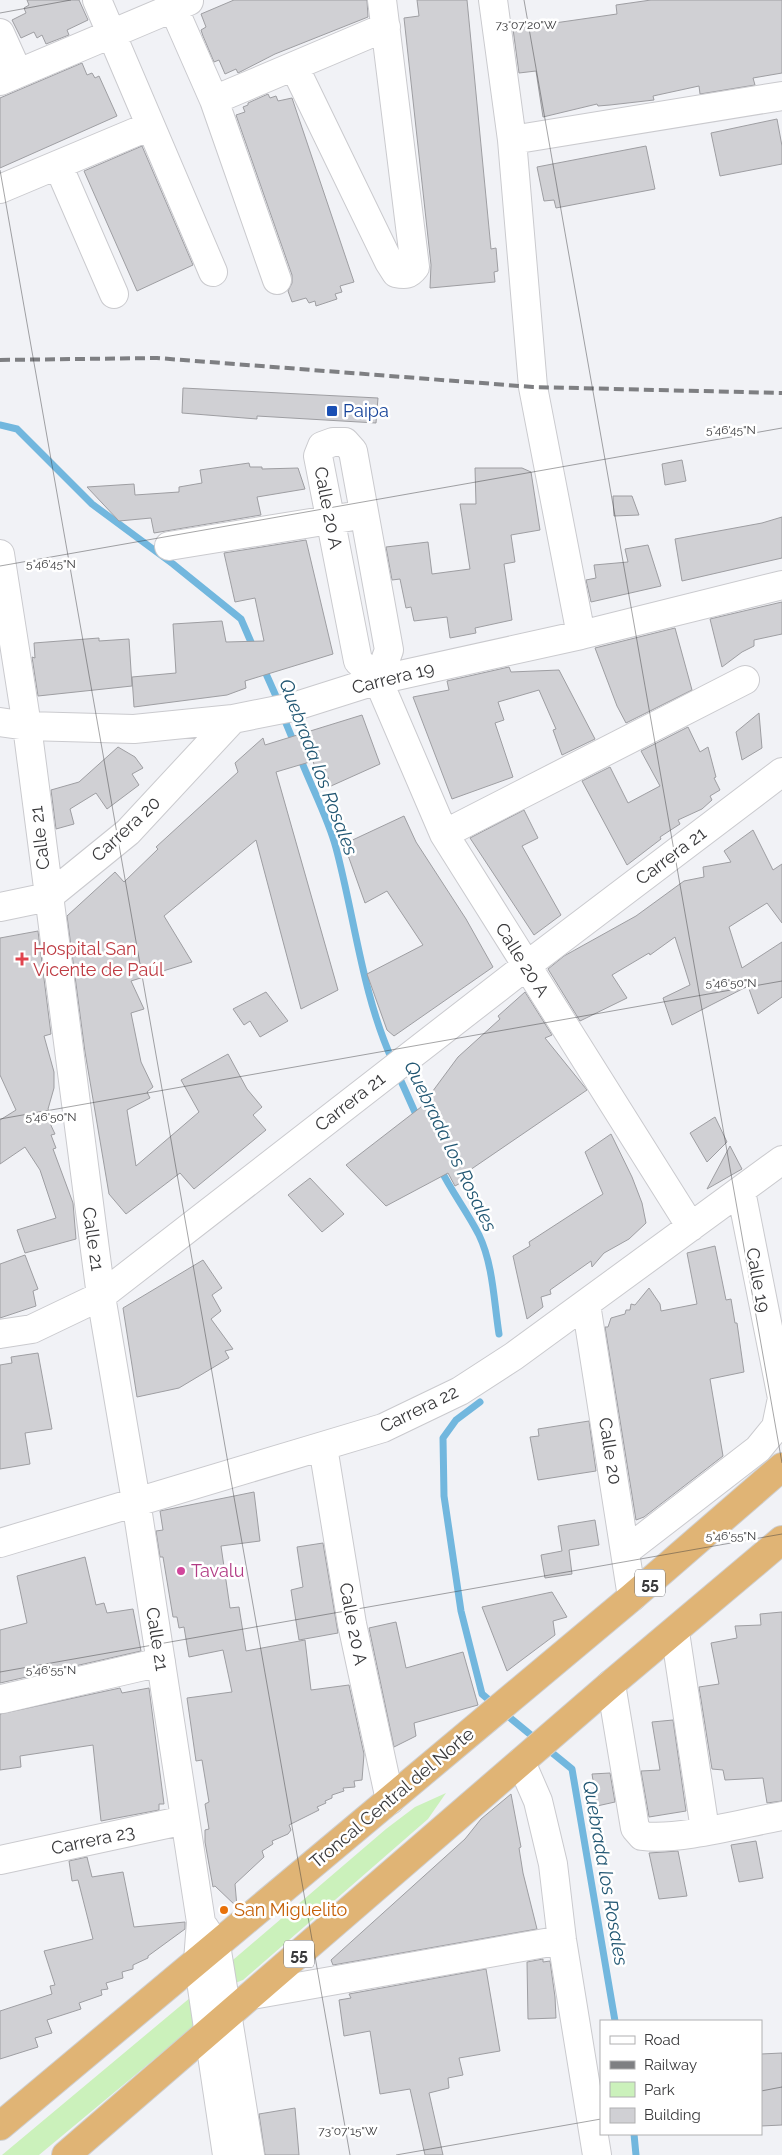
<svg xmlns="http://www.w3.org/2000/svg" width="782" height="2155" viewBox="0 0 782 2155" font-family="Raleway,sans-serif">
<style>
.green{fill:#cbf1bb}
.lines{fill:none;stroke-linecap:round;stroke-linejoin:round}
.stream{stroke:#72b7de;stroke-width:7}
.building{fill:#d0d0d4;stroke:#9e9ea2}
.minor-casing{stroke:#cacace;stroke-width:30}
.highway-casing{stroke:#cfcfd0;stroke-width:30}
.minor{stroke:#fff;stroke-width:28}
.highway{stroke:#e0b475;stroke-width:28}
.rail{stroke:#7e7f82;stroke-width:4;stroke-dasharray:10 5;stroke-linecap:butt}
.ticks{fill:none;stroke:#39393b;stroke-width:1;stroke-opacity:0.45}
.transit-dot{fill:#1a4fb4;stroke:#fff;stroke-width:2}
.health-dot{fill:#e0444e;stroke:#fff;stroke-width:2}
.hotel-dot{fill:#d1479c;stroke:#fff;stroke-width:2}
.food-dot{fill:#e8710a;stroke:#fff;stroke-width:2}
.labels{text-anchor:middle;stroke-width:5;stroke-linejoin:round;paint-order:stroke}
.shield{fill:#fff;stroke:#747476;stroke-width:1}
.shield-label{font-size:16px;font-weight:bold;fill:#39393b}
.transit-label{font-size:18px;fill:#164399;stroke:#fff;text-anchor:start}
.street-label{font-size:18px;fill:#39393b;stroke:#fff}
.health-label{font-size:18px;fill:#be3a42;stroke:#fff;text-anchor:start}
.hotel-label{font-size:18px;fill:#b23c85;stroke:#fff;text-anchor:start}
.food-label{font-size:18px;fill:#c56008;stroke:#fff;text-anchor:start}
.water-label{font-size:19px;font-style:italic;fill:#225773;stroke:#fff}
.ticks-label{font-size:12px;text-anchor:middle;fill:#39393b;stroke:#fff;stroke-width:5;stroke-linejoin:round;paint-order:stroke}
</style>
<rect width="100%" height="100%" fill="#f1f2f6"/>
<path class="green" d="M446,1793L428,1819L243,1980L230,1985L227,1965L386,1829L415,1807Z
M203,1987L211,2012L39,2155H2Z"/>
<g class="lines">
<path class="stream" d="M0,425L17,429L92,504L173,564L241,619L254,649
M263,667L279,703
M283,716L295,745
M299,755C310,784 329,820 336,848C355,919 362,994 393,1062
M397,1072L418,1119
M440,1168C451,1191 467,1211 479,1235C493,1264 494,1302 499,1334
M480,1402L456,1420L443,1438L444,1496L461,1611L482,1694L495,1705
M503,1712L537,1740
M545,1747L572,1769L615,2021
M634,2134L636,2155"/>
</g>
<path class="building" d="M27,0H79L88,20L67,30L69,35L46,44L42,35L37,38L34,32L21,38L12,20L26,13L24,8L29,5Z
M234,0H367L368,17L275,54L238,73L236,69L225,74L219,60L214,62L203,36L201,30L206,27L201,14Z
M417,0H467L491,249L496,248L498,271L494,272L495,282L430,288L431,265L404,18L419,16Z
M651,0H782V73L753,78L755,85L700,94L699,86L653,96L654,100L610,105L598,106L597,104L543,117L536,71L519,73L513,29L617,14L616,5Z
M82,63L87,75L92,73L95,78L99,76L117,116L0,168V98Z
M268,94L270,98L276,96L278,101L292,98L354,282L340,286L342,292L335,294L337,299L316,306L315,301L309,303L306,298L292,302L288,291L292,283V275L236,115L245,112L243,107L248,105V103Z
M777,119L782,146V164L720,176L711,133Z
M142,146L193,265L137,291L84,171Z
M646,146L655,189L556,208L554,200L544,201L537,167Z
M183,388L378,398L376,423L257,416V419L182,413Z
M682,460L686,481L665,485L662,464Z
M249,463L250,467H262V469L298,468L305,489L257,497L261,515L154,533L151,518L119,521L87,487L134,484L135,495L179,492V487L202,483L200,470Z
M475,468H522L531,472L540,530L511,535L515,562L504,564L512,620L475,628L476,633L450,638L447,617L414,621L411,607L406,608L400,579L392,580L386,547L428,542L432,574L470,569L460,504H476Z
M613,496H632L639,515L614,516Z
M782,517V558L682,581L675,539L762,523Z
M306,540L333,654L245,681L246,688L227,695L134,707L132,677L176,673L173,624L222,621L226,642L264,641L255,598L235,602L224,553Z
M648,545L661,586L591,602L586,580L596,578L594,565L628,562L625,549Z
M782,602V634L754,640V646L742,652L722,667L710,619Z
M675,628L692,690L626,723L617,706L595,648Z
M99,638V641L129,639L132,686L38,696L32,657L35,658L34,643Z
M509,667L511,672L559,670L595,739L562,755L553,730L556,729L539,690L498,702L504,720L495,723L513,777L452,799L413,697L449,690L447,681Z
M759,713L762,748L742,760L736,732Z
M362,715L380,764L331,786L325,769L316,771L313,761L276,772L338,990L301,1009L256,840L164,916L192,962L131,981L144,1009L131,1013L141,1062L153,1087L147,1092L150,1098L127,1110L136,1166L199,1112L181,1080L228,1054L247,1089L262,1107L253,1115L266,1130L194,1189L180,1173L126,1214L109,1194L85,1052L67,916L115,872L124,882L158,849L156,847L238,772L235,763L263,738L265,745Z
M688,727L700,752L708,747L716,777L714,778L720,790L710,796L712,800L702,809L678,820L680,824L660,837L661,839L627,865L582,781L610,767L628,803L660,786L641,751Z
M118,747L135,757L143,768L132,774L139,785L107,809L96,793L70,809L74,824L56,829L51,790L79,782Z
M524,810L538,838L522,846L561,915L534,935L470,838Z
M404,816L416,842L466,919L493,967L394,1036L387,1030L367,974L423,945L387,891L365,903L344,844Z
M753,830L773,870L782,864V923L767,903L729,927L742,968L782,942V997L758,1014L748,986L672,1025L663,998L690,985L675,937L650,955L649,953L612,975L627,998L580,1021L548,969L564,956L636,916L684,881L704,877L703,867L731,862L724,851Z
M38,931L51,1034L44,1036L54,1072V1088L48,1109L52,1119H48L55,1134L51,1135L56,1148L53,1149L73,1203L76,1239L25,1253L17,1230L56,1218L40,1170L25,1147L0,1164V1120L16,1110L0,1075V938Z
M266,992L288,1021L260,1037L250,1021L244,1025L233,1009Z
M525,992L552,1035L545,1038L587,1090L470,1170L473,1176L455,1186L448,1173L386,1206L346,1165L421,1107L458,1057L500,1019L498,1016Z
M715,1117L727,1142L707,1162L690,1133Z
M611,1134L632,1177L642,1203L646,1223L629,1239L604,1253L592,1267L591,1261L550,1290L551,1294L541,1297L543,1307L527,1319L513,1256L530,1246L529,1242L603,1194L585,1152Z
M730,1146L742,1169L707,1189Z
M310,1178L344,1214L322,1232L288,1195Z
M715,1246L726,1300L731,1299L735,1323H737L744,1372L710,1379L723,1456L644,1517L636,1520L605,1327H608L611,1318L625,1314L626,1310H630L631,1304L635,1305L649,1288L660,1304L661,1311L697,1304L687,1253Z
M25,1255L38,1289L33,1291L36,1306L0,1318V1264Z
M203,1260L222,1288L212,1295L221,1311L211,1319L233,1349L225,1351L229,1358L179,1388L137,1397L123,1308Z
M38,1353L52,1429L25,1433L30,1464L0,1469V1365L12,1363L11,1357Z
M589,1421L596,1471L538,1480L530,1437L539,1436L538,1429Z
M254,1492L260,1541L221,1546L230,1608L239,1607L246,1651L305,1640L311,1690L349,1685L364,1754L362,1780L354,1781L355,1787L343,1788L344,1791L332,1795V1798L325,1801L326,1803L317,1807L319,1810L289,1825L291,1830L288,1834L272,1841L273,1844L262,1851L264,1857L235,1884L237,1907L215,1886L213,1887L205,1842V1830L209,1829L205,1804L209,1802L202,1760L196,1761L187,1698L232,1692L223,1650L189,1657L184,1627L179,1628L177,1617H173L163,1557H160L156,1531L163,1530L160,1511Z
M595,1520L599,1545L569,1550L572,1574L545,1578L541,1555L562,1551L558,1526Z
M323,1543L338,1633L299,1640L291,1590L303,1587L297,1547Z
M85,1557L96,1605L104,1603L107,1613L133,1609L141,1651L0,1683V1630L27,1623L17,1576Z
M552,1592L567,1617L553,1621L555,1635L507,1671L482,1607Z
M782,1612V1801L767,1803L763,1778L725,1780L723,1770L712,1769L699,1687L719,1684L711,1643L737,1638L735,1626L761,1625L760,1614Z
M396,1622L406,1668L463,1652L478,1705L414,1723L416,1736L394,1747L369,1628Z
M120,1688L122,1693L149,1688L164,1804H159V1810L101,1821L93,1745L20,1756L21,1767L0,1770V1714Z
M673,1720L686,1811L649,1817L641,1771L660,1770L652,1722Z
M610,1773L615,1802L597,1806L592,1774Z
M511,1794L521,1847L519,1848L523,1873L537,1929L333,1965L331,1960L465,1839L481,1819Z
M756,1841L763,1878L739,1882L731,1845Z
M678,1851L687,1896L659,1899L649,1853Z
M87,1857L92,1877L123,1872L134,1927L185,1922V1929L148,1956V1958L133,1965V1969L122,1972L123,1978L106,1983L108,1989L101,1990L102,1995L79,2003L81,2009L47,2020L52,2033L35,2038L38,2047L0,2059V2011L52,1994L50,1986L55,1985L44,1951L93,1939L78,1880L72,1881L69,1861Z
M543,1959V1962L550,1961L555,1997L556,2018L528,2019L527,1962Z
M486,1969L500,2051L459,2058L463,2075L448,2078L449,2088L429,2093L443,2155H425L410,2089L380,2094L370,2031L344,2036L339,2000L351,1998L349,1994Z
M782,2053V2125L761,2126V2054Z
M295,2108L299,2155H265L259,2114Z"/>
<g class="lines">
<g class="minor-casing">
<path id="minor" d="M97,0L213,272
M170,0L214,100L277,280
M493,0L512,140L533,387L581,635
M0,33L18,73
M294,66L389,262L396,273C405,275 409,275 415,267L382,0
M0,81L189,1
M214,100L386,27
M512,140L782,96
M58,165L114,294
M0,189L150,126
M169,546L348,517
M0,554L27,726L101,1296L136,1501L201,1922L198,1961L227,2155
M378,680L389,650L353,451L345,442H333L322,446L318,456L358,661L378,680L444,834L691,1227
M0,722L27,726L134,729L233,719L293,707L378,680L581,635L782,585
M444,834L745,680
M0,907L48,897L128,832L233,719
M741,1191L782,1398
M586,1304L632,1597
M0,1334L32,1329L101,1296L526,966L782,772
M323,1447L352,1624L390,1800
M0,1543L383,1428L460,1391L514,1356L782,1160
M626,1551L758,1449L776,1427L782,1398
M675,1632L705,1830
M611,1684L635,1828L642,1836C679,1841 743,1823 782,1816
M2,1699L161,1662
M521,1762L538,1801L553,1864L562,1940L597,2155
M0,1860L185,1820
M204,1927L216,1945L250,2155
M252,1995L562,1940"/>
</g>
<g class="highway-casing">
<path id="highway" d="M0,2126L632,1597L782,1467
M66,2155L611,1684L782,1540"/>
</g>
<use href="#minor" class="minor"/>
<use href="#highway" class="highway"/>
<path class="rail" d="M0,360L157,358L533,387L782,393"/>
</g>
<path class="ticks" d="M524,0L782,1463M0,13L71,0M0,170L350,2155M0,566L782,428M0,1119L782,981M0,1672L782,1534M761,2091L782,2087M396,2155L601,2119"/>
<rect class="transit-dot" x="326" y="405" width="12" height="12" rx="2.5"/>
<path class="health-dot" d="M19.5 951.5h5v5h5v5h-5v5h-5v-5h-5v-5h5z"/>
<circle class="hotel-dot" cx="181" cy="1571" r="5"/>
<circle class="food-dot" cx="224" cy="1910" r="5"/>
<g class="labels">
<g class="shield">
<rect x="635" y="1569.5" width="30" height="27" rx="4"/>
<rect x="284" y="1940.5" width="30" height="27" rx="4"/>
</g>
<g class="shield-label">
<text x="650" y="1589">55</text>
<text x="299" y="1960">55</text>
</g>
<g class="transit-label">
<text x="343" y="417">Paipa</text>
</g>
<g class="street-label">
<text transform="translate(328 508) rotate(79)" y="6">Calle 20 A</text>
<text transform="translate(393 678) rotate(-14)" y="6">Carrera 19</text>
<text transform="translate(126 829) rotate(-43)" y="6">Carrera 20</text>
<text transform="translate(40 838) rotate(-97)" y="6">Calle 21</text>
<text transform="translate(671 856) rotate(-37)" y="6">Carrera 21</text>
<text transform="translate(522 960) rotate(58)" y="6">Calle 20 A</text>
<text transform="translate(350 1102) rotate(-38)" y="6">Carrera 21</text>
<text transform="translate(93 1239) rotate(82)" y="6">Calle 21</text>
<text transform="translate(758 1280) rotate(79)" y="6">Calle 19</text>
<text transform="translate(419 1409) rotate(-26)" y="6">Carrera 22</text>
<text transform="translate(610 1451) rotate(81)" y="6">Calle 20</text>
<text transform="translate(353 1624) rotate(79)" y="6">Calle 20 A</text>
<text transform="translate(157 1639) rotate(81)" y="6">Calle 21</text>
<text transform="translate(392 1798) rotate(-40)" y="6">Troncal Central del Norte</text>
<text transform="translate(93 1840) rotate(-12)" y="6">Carrera 23</text>
</g>
<g class="health-label">
<text x="33" y="955">Hospital San<tspan x="33" dy="21">Vicente de Paúl</tspan></text>
</g>
<g class="hotel-label">
<text x="191" y="1577">Tavalu</text>
</g>
<g class="food-label">
<text x="234" y="1916">San Miguelito</text>
</g>
<g class="water-label">
<text transform="translate(319 767) rotate(69)" y="7">Quebrada los Rosales</text>
<text transform="translate(451 1146) rotate(64)" y="7">Quebrada los Rosales</text>
<text transform="translate(606 1873) rotate(80)" y="7">Quebrada los Rosales</text>
</g>
</g>
<g class="ticks-label">
<text x="526" y="29">73°07'20"W</text>
<text x="731" y="434">5°46'45"N</text>
<text x="51" y="568">5°46'45"N</text>
<text x="731" y="987">5°46'50"N</text>
<text x="51" y="1121">5°46'50"N</text>
<text x="731" y="1540">5°46'55"N</text>
<text x="51" y="1674">5°46'55"N</text>
<text x="348" y="2135">73°07'15"W</text>
</g>
<rect x="600" y="2020" width="162" height="115" fill="#ffffff" stroke="#b0b0b1"/>
<rect x="610" y="2036" width="25" height="8" fill="#ffffff" stroke="#b0b0b1"/>
<text x="644" y="2045" font-size="15" fill="#39393b">Road</text>
<rect x="610" y="2061" width="25" height="8" fill="#7e7f82" stroke="#b0b0b1"/>
<text x="644" y="2070" font-size="15" fill="#39393b">Railway</text>
<rect x="610" y="2082" width="25" height="15" fill="#cbf1bb" stroke="#b0b0b1"/>
<text x="644" y="2095" font-size="15" fill="#39393b">Park</text>
<rect x="610" y="2108" width="25" height="15" fill="#d0d0d4" stroke="#b0b0b1"/>
<text x="644" y="2120" font-size="15" fill="#39393b">Building</text>
</svg>
